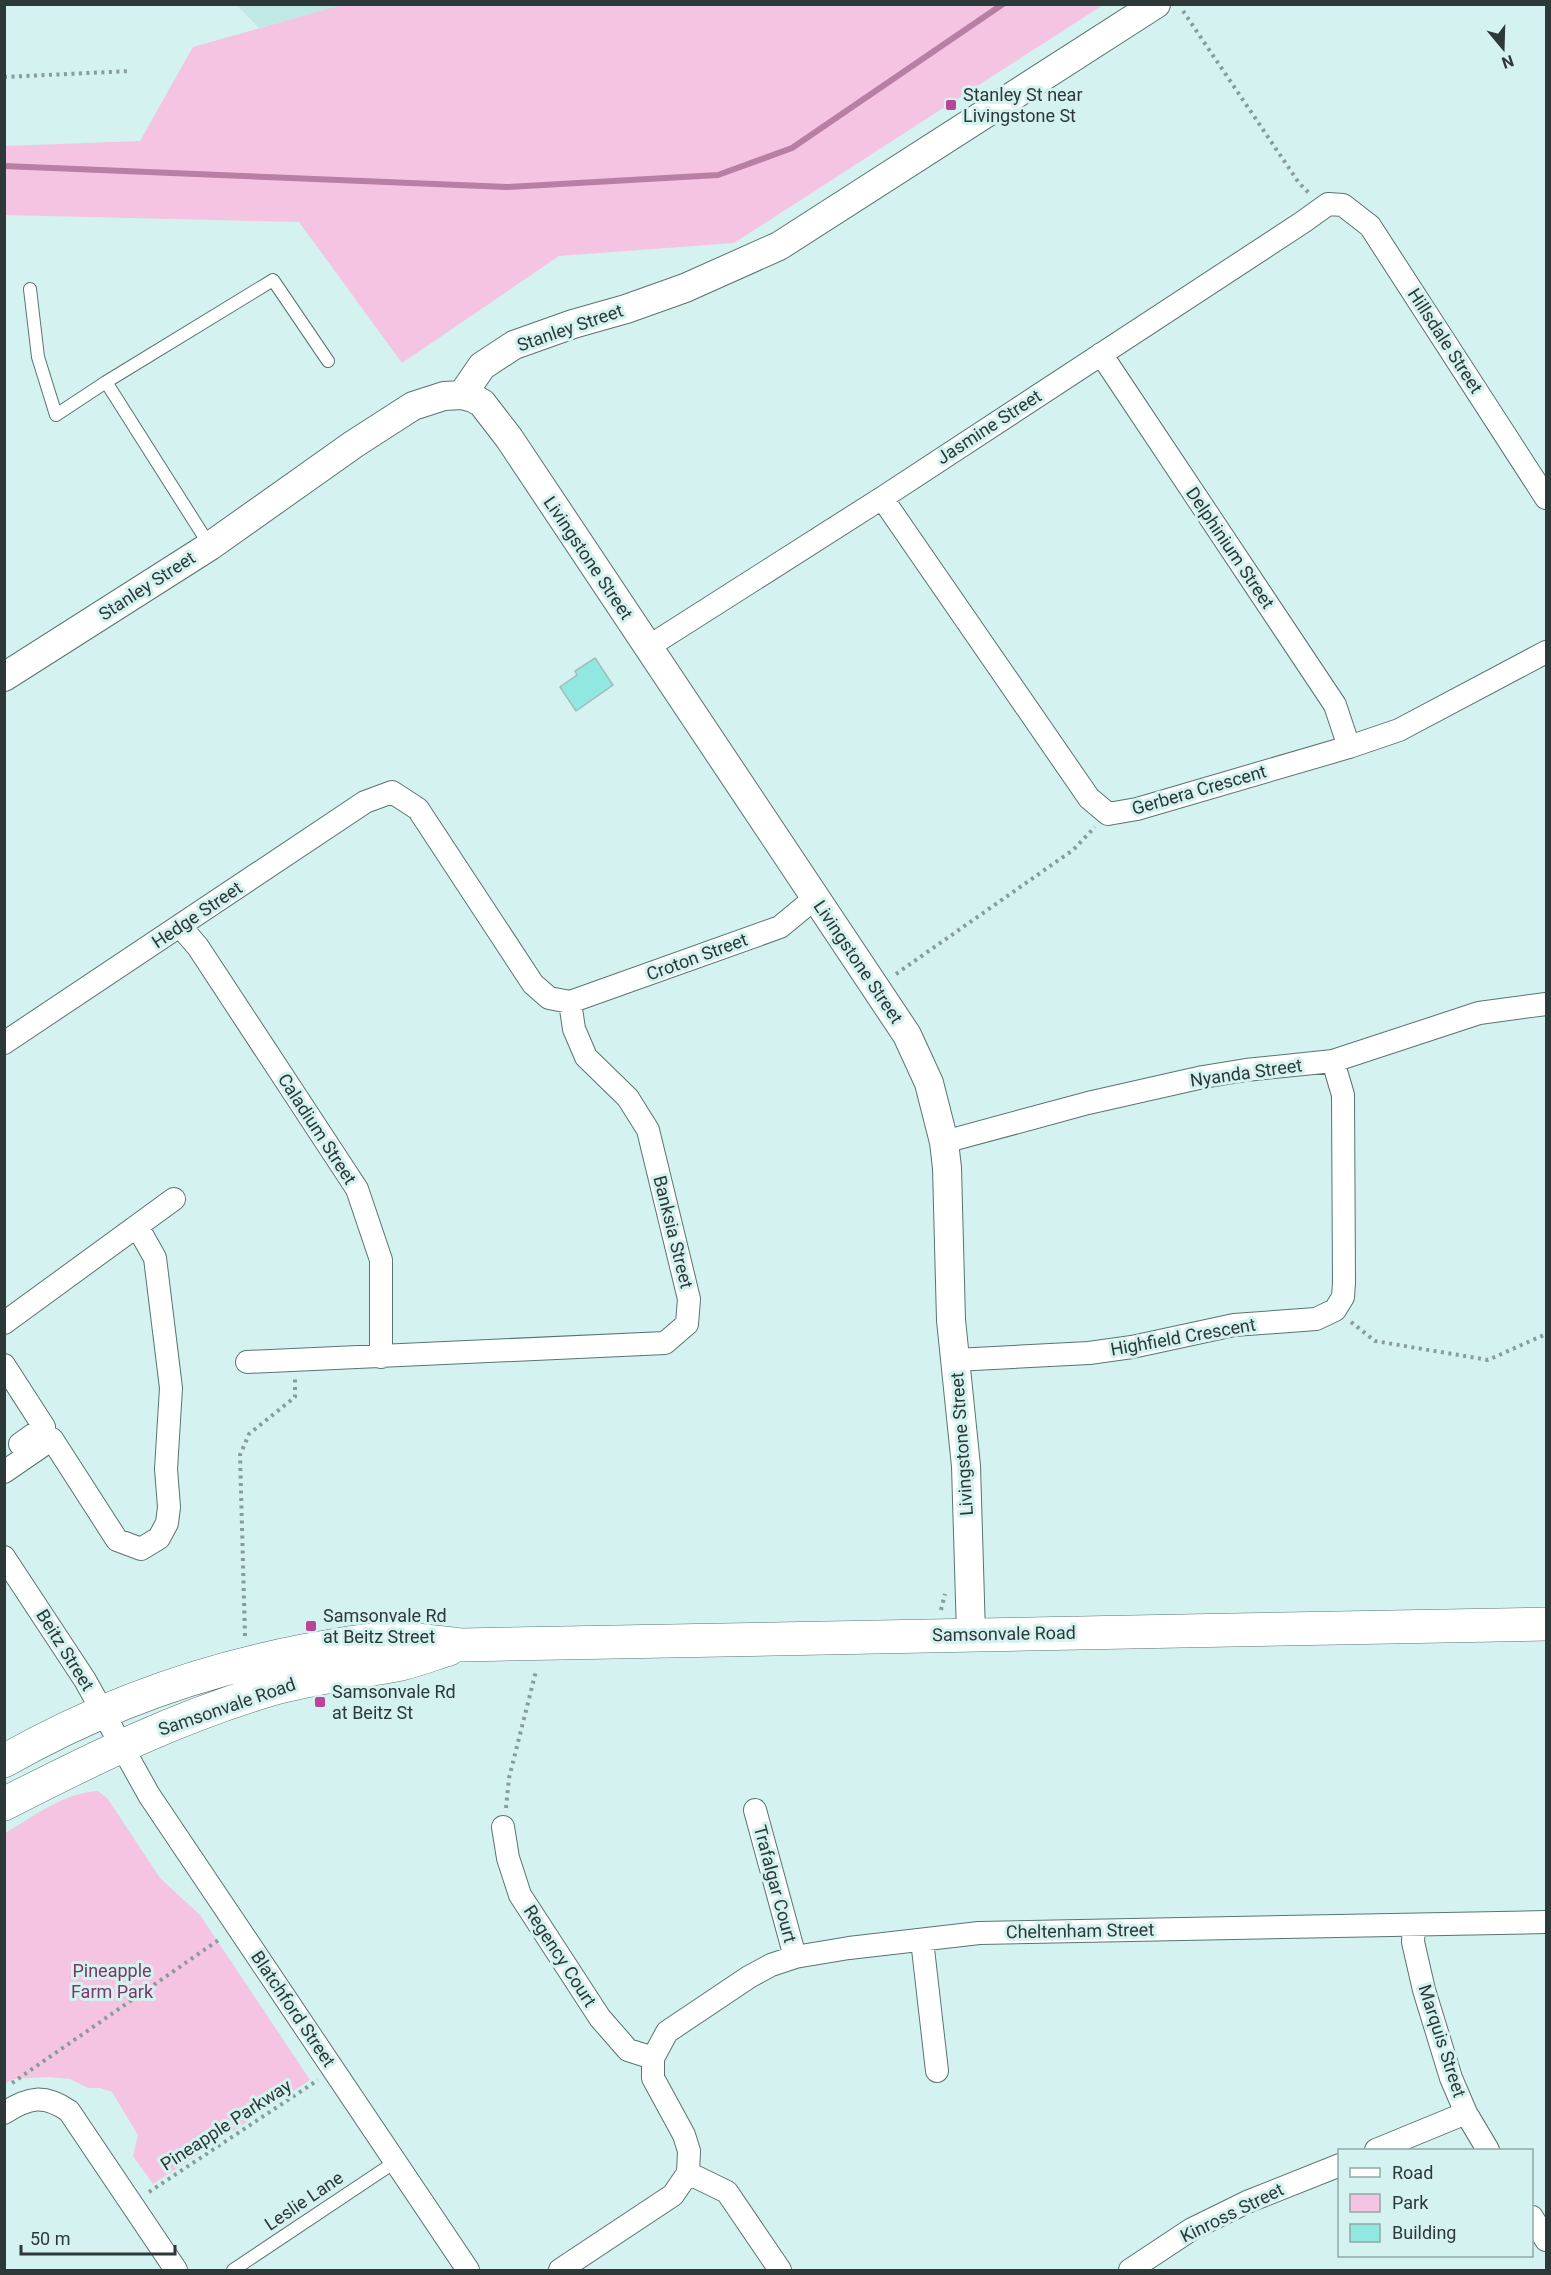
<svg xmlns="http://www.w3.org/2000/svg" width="1551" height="2275" viewBox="0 0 1551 2275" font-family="Roboto,sans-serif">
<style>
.built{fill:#c0e8e4}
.green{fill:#f5c4e2}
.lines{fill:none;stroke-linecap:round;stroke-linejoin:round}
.stream{stroke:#b77fa3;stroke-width:6}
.building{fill:#91e8e0;stroke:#a0bdba;stroke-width:1.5}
.service-casing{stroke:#597471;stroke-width:14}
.minor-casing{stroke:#597471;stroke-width:24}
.tertiary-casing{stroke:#597471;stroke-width:30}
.secondary-casing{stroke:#597471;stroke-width:34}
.path{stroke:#889d9b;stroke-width:4;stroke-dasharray:3 4.5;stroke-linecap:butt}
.service{stroke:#fff;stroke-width:12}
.minor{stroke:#fff;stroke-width:22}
.tertiary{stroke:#fff;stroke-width:28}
.secondary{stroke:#fff;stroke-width:33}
.poi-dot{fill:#bb449a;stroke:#d4f2ef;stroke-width:2}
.labels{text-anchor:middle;stroke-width:6;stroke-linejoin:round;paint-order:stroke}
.poi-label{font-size:18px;fill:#2d3938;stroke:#d4f2ef;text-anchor:start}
.street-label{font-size:18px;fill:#2d3938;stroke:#d4f2ef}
.park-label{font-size:18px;fill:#7c3667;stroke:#d4f2ef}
</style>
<rect width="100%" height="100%" fill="#d4f2ef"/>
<path class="built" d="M237,5H346L259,28Z"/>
<path class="green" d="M346,4H1103V5L734,243L559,256L402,363L299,222L5,215V146L140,141L193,47Z
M98,1791L108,1799L160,1878L200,1915L310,2080L153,2184L133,2156L138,2135L112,2092L100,2088H88L70,2079L49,2077L13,2079L5,2084V1833C33,1817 65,1792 98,1791Z"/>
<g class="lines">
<path class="stream" d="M4,166L507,187L718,175L792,148L1003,4"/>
</g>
<path class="building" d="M595,658L613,685L576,711L560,687L577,675L575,671Z"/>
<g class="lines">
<g class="service-casing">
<path id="service" d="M30,289L38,357L56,415L106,382L273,280L328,361
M106,382L210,546
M233,2270L395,2162"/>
</g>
<g class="minor-casing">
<path id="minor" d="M1101,354L1335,705L1349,747
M882,498L1089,798L1108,814L1137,809L1349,747L1399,730L1546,652
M648,647L882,498L1303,222L1328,204L1343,205L1370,226L1546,498
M180,926L198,947L357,1189L381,1260V1357
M4,1043L365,802L392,792L418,809L533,984L549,998L570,1002L780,927L815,898
M944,1142L1088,1103L1203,1077L1246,1070L1333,1061L1479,1013L1546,1004
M4,1323L174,1199
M955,1360L1089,1353L1132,1347L1234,1325L1316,1319L1335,1310L1343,1297L1344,1283L1343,1095L1333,1061
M247,1362L665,1343L687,1324L689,1299L648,1130L628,1098L586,1057L574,1029L570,1002
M4,1365L44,1427L20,1444
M4,1472L52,1439L117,1540L141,1549L159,1538L167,1523L169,1507L166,1469L171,1388L155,1258L137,1226
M4,1557L85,1680L149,1795L468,2270
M755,1810L795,1957
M503,1827L508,1858L520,1895L600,2018L628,2050L653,2058
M1414,1926L1413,1942L1424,1990L1451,2078L1466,2113L1488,2150
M922,1940L937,2071
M4,2113C29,2097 44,2094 69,2111L176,2270
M1376,2150L1466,2113
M1532,2217L1546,2240
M560,2270L673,2195L688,2173
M780,2270L727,2192L688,2173L689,2151L684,2135L653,2078V2058L667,2032L749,1977L771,1965L795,1957L849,1948L979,1933L1546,1922
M1130,2270L1192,2229L1247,2202L1340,2165"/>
</g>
<g class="tertiary-casing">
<path id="tertiary" d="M462,395L482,366L514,345L573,324L626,309L685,288L779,246L1156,4
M4,677L210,546L354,444L413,406L444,396L462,395L473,398L482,403L509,438L907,1035L929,1083L944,1142L947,1168L951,1320L966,1466L971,1634"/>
</g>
<g class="secondary-casing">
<path id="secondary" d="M4,1761C97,1708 198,1671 303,1651C335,1645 370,1638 403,1639C422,1640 442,1643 462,1645L1546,1624
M4,1804C92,1759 181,1715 276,1688C317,1677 359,1672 401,1664C417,1660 433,1654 449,1649"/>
</g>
<path class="path" d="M1183,11L1299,183L1309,193
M4,77L131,71
M896,974L1073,850L1095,827
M1351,1322L1375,1341L1488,1360L1546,1334
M941,1610L945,1594
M245,1636L240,1455L249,1434L295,1397V1379
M506,1808L509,1778L536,1671
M12,2083L220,1939
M149,2192L318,2080"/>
<use href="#service" class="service"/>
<use href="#minor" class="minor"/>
<use href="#tertiary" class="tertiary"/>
<use href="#secondary" class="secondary"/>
</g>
<g class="poi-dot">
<rect x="945" y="99" width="12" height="12" rx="3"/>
<rect x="305" y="1620" width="12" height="12" rx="3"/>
<rect x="314" y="1696" width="12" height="12" rx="3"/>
</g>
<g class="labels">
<g class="poi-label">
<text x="963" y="101">Stanley St near<tspan x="963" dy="21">Livingstone St</tspan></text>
<text x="323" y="1622">Samsonvale Rd<tspan x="323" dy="21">at Beitz Street</tspan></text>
<text x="332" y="1698">Samsonvale Rd<tspan x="332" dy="21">at Beitz St</tspan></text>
</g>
<g class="street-label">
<text transform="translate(570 328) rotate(-19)" y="6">Stanley Street</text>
<text transform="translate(1445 341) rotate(57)" y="6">Hillsdale Street</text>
<text transform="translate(989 427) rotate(-33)" y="6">Jasmine Street</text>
<text transform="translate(1230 548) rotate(56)" y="6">Delphinium Street</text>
<text transform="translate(588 558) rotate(56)" y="6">Livingstone Street</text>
<text transform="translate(147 586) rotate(-33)" y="6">Stanley Street</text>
<text transform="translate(1199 790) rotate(-16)" y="6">Gerbera Crescent</text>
<text transform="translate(197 915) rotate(-34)" y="6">Hedge Street</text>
<text transform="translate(697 957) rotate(-20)" y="6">Croton Street</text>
<text transform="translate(858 962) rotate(56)" y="6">Livingstone Street</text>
<text transform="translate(1246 1073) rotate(-8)" y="6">Nyanda Street</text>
<text transform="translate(317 1129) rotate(57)" y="6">Caladium Street</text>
<text transform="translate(673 1232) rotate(76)" y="6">Banksia Street</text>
<text transform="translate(1183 1337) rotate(-10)" y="6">Highfield Crescent</text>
<text transform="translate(962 1444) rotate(-94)" y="6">Livingstone Street</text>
<text transform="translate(1004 1634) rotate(-1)" y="6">Samsonvale Road</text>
<text transform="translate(65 1650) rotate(58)" y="6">Beitz Street</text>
<text transform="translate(227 1707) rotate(-19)" y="6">Samsonvale Road</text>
<text transform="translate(775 1884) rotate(75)" y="6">Trafalgar Court</text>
<text transform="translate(1080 1931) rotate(-1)" y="6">Cheltenham Street</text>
<text transform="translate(560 1956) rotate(57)" y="6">Regency Court</text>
<text transform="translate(293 2009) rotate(56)" y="6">Blatchford Street</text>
<text transform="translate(1442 2041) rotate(72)" y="6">Marquis Street</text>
<text transform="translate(226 2125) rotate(-33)" y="6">Pineapple Parkway</text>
<text transform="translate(304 2201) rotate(-34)" y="6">Leslie Lane</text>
<text transform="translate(1232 2213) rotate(-26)" y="6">Kinross Street</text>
</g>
<g class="park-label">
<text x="112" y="1977">Pineapple<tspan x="112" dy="21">Farm Park</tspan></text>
</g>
</g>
<rect width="1551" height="2275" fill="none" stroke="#2d3938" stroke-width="12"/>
<rect x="1338" y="2149" width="195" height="108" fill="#d4f2ef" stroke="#91a8a6" stroke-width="1.5"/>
<rect x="1350" y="2168" width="30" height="9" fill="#ffffff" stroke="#91a8a6" stroke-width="1.5"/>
<text x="1392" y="2179" font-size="18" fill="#2d3938">Road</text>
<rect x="1350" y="2194" width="30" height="18" fill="#f5c4e2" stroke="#91a8a6" stroke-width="1.5"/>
<text x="1392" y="2209" font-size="18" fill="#2d3938">Park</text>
<rect x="1350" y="2224" width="30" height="18" fill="#91e8e0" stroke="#91a8a6" stroke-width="1.5"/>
<text x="1392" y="2239" font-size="18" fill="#2d3938">Building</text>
<g transform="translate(1503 48) rotate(161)" stroke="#d4f2ef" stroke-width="4.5" paint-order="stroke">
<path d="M0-4.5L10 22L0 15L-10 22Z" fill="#2d3938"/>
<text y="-9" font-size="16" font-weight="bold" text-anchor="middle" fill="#2d3938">N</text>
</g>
<path d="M21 2245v9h154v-9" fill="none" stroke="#2d3938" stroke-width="3"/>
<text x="30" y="2245" font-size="18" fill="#2d3938" stroke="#d4f2ef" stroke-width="4.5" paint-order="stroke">50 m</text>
</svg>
